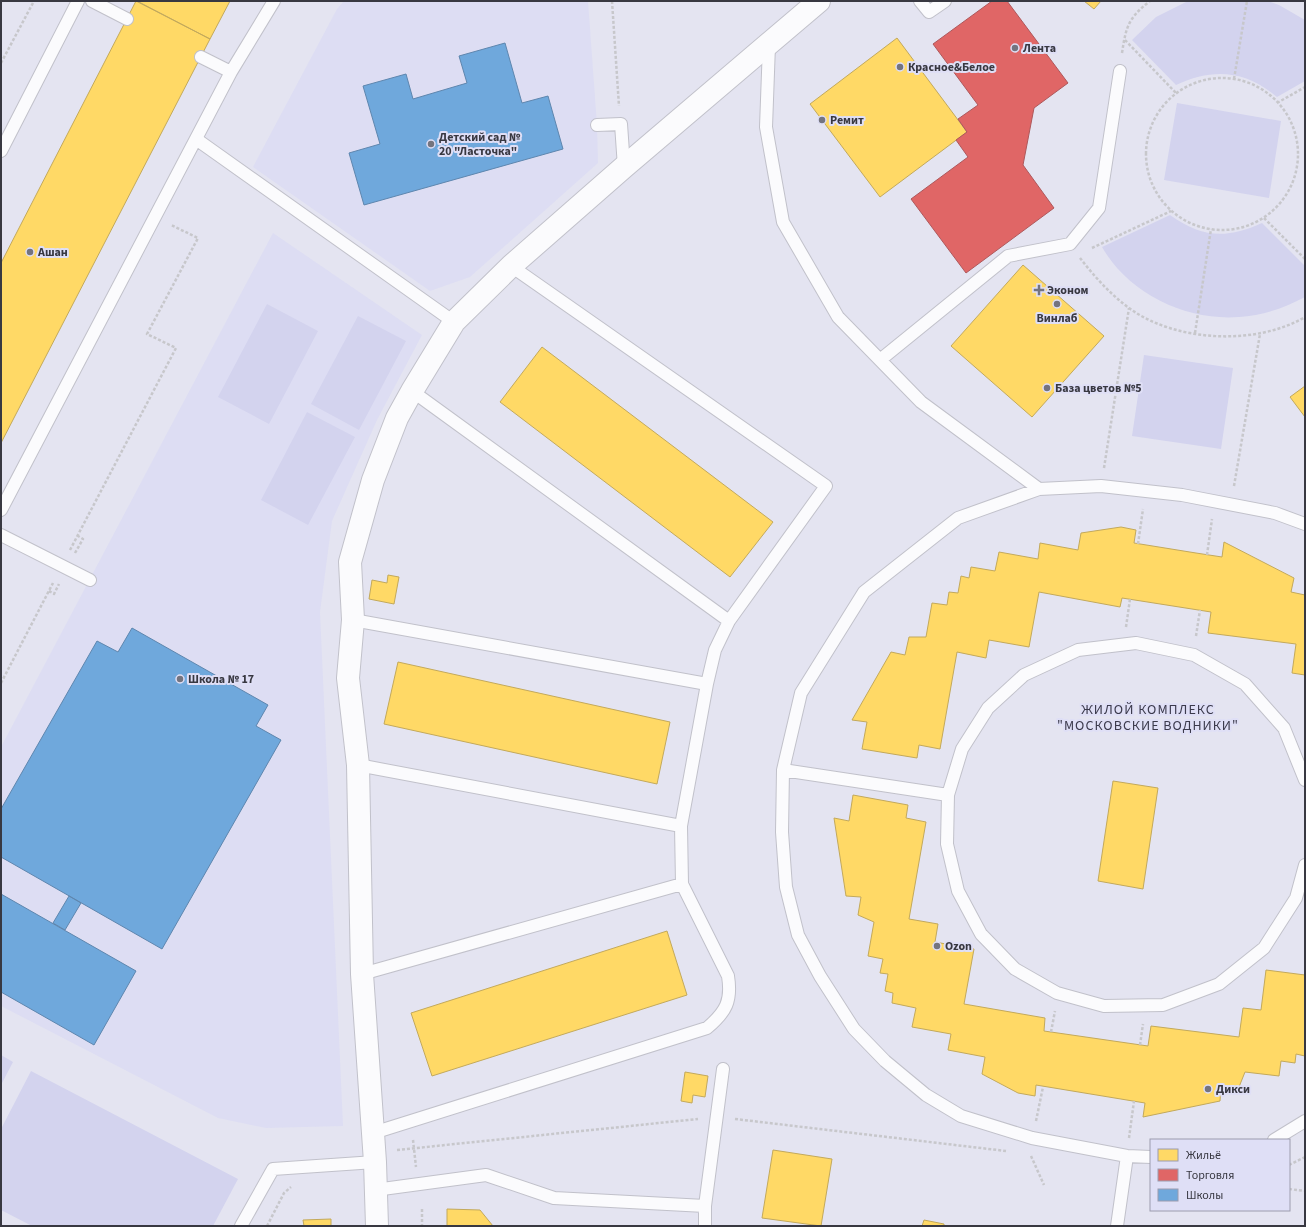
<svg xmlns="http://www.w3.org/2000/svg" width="1306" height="1227" viewBox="0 0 1306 1227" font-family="'Source Sans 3',sans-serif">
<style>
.built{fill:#ddddf3}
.green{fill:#d3d3ee}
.homes{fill:#ffd966;stroke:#c3a95b}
.shops{fill:#e06666;stroke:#ae585b}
.schools{fill:#6fa8dc;stroke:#5e86ae}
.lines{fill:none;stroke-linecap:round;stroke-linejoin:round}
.lane-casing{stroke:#c1c1ca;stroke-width:14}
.street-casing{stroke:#c1c1ca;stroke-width:24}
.path{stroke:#c7c7cb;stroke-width:2.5;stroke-dasharray:3 2;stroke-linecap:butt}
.lane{stroke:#fbfbfd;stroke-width:12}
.street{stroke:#fbfbfd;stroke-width:22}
.poi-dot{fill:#74747f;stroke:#dfdff6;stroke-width:1.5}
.labels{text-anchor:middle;stroke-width:4;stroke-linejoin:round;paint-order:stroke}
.poi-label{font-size:12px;font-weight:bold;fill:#383841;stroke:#dfdff6;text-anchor:start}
.quarter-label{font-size:14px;letter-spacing:1px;fill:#3b3a4c;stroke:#dfdff6}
</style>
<rect width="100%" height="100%" fill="#e4e4f1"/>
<path class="built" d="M344,1H588L597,125L598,163L470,277L430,291L253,167L337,9Z
M273,233L422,335L377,420L332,521L320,612L343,1126L266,1128L218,1118L1,1006V747Z"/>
<path class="green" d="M1188,1H1268L1279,5L1305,20V81L1277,97C1245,70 1213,68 1176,85L1132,40L1156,17Z
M1177,103L1281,121L1269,198L1164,180Z
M1170,215C1202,238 1227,239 1262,223L1305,266V297C1284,308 1262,316 1239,317C1186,321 1129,294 1102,247Z
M267,304L318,331L269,424L218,397Z
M358,316L406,341L359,430L311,404Z
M1144,355L1233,368L1221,449L1132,436Z
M307,412L355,437L308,525L261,500Z
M1,1055L13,1062L1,1085Z
M31,1071L238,1179L213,1226H32L1,1210V1129Z"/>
<path class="homes" d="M136,1L210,39L1,443V263Z
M137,1H230L210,39Z
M1084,1H1101L1094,9Z
M897,38L967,132L880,197L810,104Z
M1023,265L1104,336L1032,417L951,346Z
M542,347L773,522L730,577L500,402Z
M1305,386V417L1290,397Z
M1121,527L1136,530L1134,543L1196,553L1222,557L1224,542L1294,578L1291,592L1305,595V675L1292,673L1296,644L1208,633L1211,612L1122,598L1120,607L1039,592L1029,647L989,640L986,658L957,652L940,749L919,745L917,758L862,749L867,722L852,720L891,652L905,655L909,637H926L932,603L947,605L949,592L958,593L961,576L969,578L971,567L995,571L999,552L1038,559L1040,543L1078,550L1081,533Z
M388,575L399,577L394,604L369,599L372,580L387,583Z
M398,662L670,722L657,784L384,724Z
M1113,781L1158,788L1143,889L1098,881Z
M853,795L908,805L906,818L926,822L909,919L938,924L935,942L974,949L964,1004L1045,1018L1044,1031L1148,1046L1151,1026L1239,1037L1243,1008L1261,1010L1266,970L1305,975V1056L1296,1054L1295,1063L1281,1061L1279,1076L1245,1072L1239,1087L1221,1086L1220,1101L1143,1117L1145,1103L1036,1085L1035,1096L1018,1093L982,1074L985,1057L948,1050L951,1034L912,1027L916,1008L892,1003L893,993L885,991L888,974L880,973L883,959L868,956L874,922L858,915L861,897L846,896L834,818L849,821Z
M667,931L687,995L432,1076L411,1013Z
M685,1072L708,1076L705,1097L693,1095L692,1103L681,1101Z
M773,1150L832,1159L821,1226L762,1218Z
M447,1209L480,1210L493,1226H447Z
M331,1219V1226H304L303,1220Z
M924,1220L944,1224V1226H922Z"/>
<path class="shops" d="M992,1H1007L1068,83L1034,108L1023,165L1054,208L966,273L911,199L968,157L956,140L967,132L958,119L978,105L933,44Z"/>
<path class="schools" d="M505,43L522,103L548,96L563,149L364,205L349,153L380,144L363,86L406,74L413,99L467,83L459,56Z
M132,628L268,705L256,726L281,740L162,949L1,857V809L97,641L118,652Z
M1,894L136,971L94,1045L1,992Z
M69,896L81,903L65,930L53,923Z"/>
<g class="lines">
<g class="lane-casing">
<path id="lane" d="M92,1L127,19
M920,1L929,12L945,1
M769,45L766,127L783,222L838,317L921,402L1039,489
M231,72L274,1
M597,125L621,124L624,167
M196,139L454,322
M1,151L78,1
M880,360L1008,256L1070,244L1099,208L1120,71
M412,391L729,621
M1,510L231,72L201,57
M1,535L90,580
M353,620L707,684
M358,765L681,826
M783,770L948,795
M1305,780L1284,728L1245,684L1194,655L1136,643L1078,650L1024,675L988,708L962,749L948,795L947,844L958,891L981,934L1015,969L1057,993L1104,1006L1163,1005L1219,984L1264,948L1296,898L1305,865
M362,974L682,884
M373,1133L707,1028C726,1012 732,1001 728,976L682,884L681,826L707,684L715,650L729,621L826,486L511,266
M1274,1140L1305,1121
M1151,1157L1127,1156L1032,1138L961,1116L926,1095L885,1061L854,1029L820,976L798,935L786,887L782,832L783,770L801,693L864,592L958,518L1039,489L1101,486L1182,495L1275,513L1305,524
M375,1190L486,1175L554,1198L705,1206V1226
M705,1206L723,1069
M241,1226L273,1169L375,1162
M1117,1226L1127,1156"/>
</g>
<g class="street-casing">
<path id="street" d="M377,1226L375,1162L362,974L358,765L348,678L353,620L350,562L373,480L397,418L412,391L454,322L511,266L624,167L819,1"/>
</g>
<path class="path" d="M612,1L619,106
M1125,40L1176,93
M1122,53C1126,27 1128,18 1150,1
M1,63L34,1
M1146 154a76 76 0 1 1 152 0a76 76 0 1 1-152 0Z
M1234,79L1247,1
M1277,103L1305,87
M1264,218L1305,259
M1092,248L1171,211
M1080,258C1094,276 1110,294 1129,308C1175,342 1256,346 1305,317
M1195,333L1211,229
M1104,468L1129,308
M1234,486L1260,334
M1138,544L1143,509
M70,550L176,348L147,334L198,238L171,225
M75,553L83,539L78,536
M1207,555L1212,519
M49,591L54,594L59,584
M1126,627L1130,599
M1196,636L1200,610
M1,683L53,583
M1051,1032L1055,1011
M1140,1045L1143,1024
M735,1119L1006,1151
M1036,1121L1043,1087
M1129,1138L1134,1101
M413,1140L416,1167
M397,1150L698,1119
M1031,1156L1044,1185
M1289,1165L1305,1157
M1289,1189L1305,1191
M422,1209V1226
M267,1226L284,1193L291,1187"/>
<use href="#lane" class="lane"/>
<use href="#street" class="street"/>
</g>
<g class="poi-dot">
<circle cx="1015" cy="48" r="4"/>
<circle cx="900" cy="67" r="4"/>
<circle cx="822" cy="120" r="4"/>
<circle cx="431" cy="144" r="4"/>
<circle cx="30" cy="252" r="4"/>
<path d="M1037 284h4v4h4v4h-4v4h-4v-4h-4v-4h4z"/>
<circle cx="1057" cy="304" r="4"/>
<circle cx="1047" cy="388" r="4"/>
<circle cx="180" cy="679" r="4"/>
<circle cx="937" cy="946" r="4"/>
<circle cx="1208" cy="1089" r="4"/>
</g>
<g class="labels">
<g class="poi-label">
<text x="1023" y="52">Лента</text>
<text x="908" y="71">Красное&amp;Белое</text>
<text x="830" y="124">Ремит</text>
<text x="439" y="141">Детский сад №<tspan x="439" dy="14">20 "Ласточка"</tspan></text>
<text x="38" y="256">Ашан</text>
<text x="1047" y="294">Эконом</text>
<text x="1057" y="322" text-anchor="middle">Винлаб</text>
<text x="1055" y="392">База цветов №5</text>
<text x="188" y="683">Школа № 17</text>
<text x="945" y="950">Ozon</text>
<text x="1216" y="1093">Дикси</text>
</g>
<g class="quarter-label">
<text x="1148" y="714">ЖИЛОЙ КОМПЛЕКС<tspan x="1148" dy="16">"МОСКОВСКИЕ ВОДНИКИ"</tspan></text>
</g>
</g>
<rect width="1306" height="1227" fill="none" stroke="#383841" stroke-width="4"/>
<rect x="1150" y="1139" width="140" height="72" fill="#dfdff6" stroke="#9c9cae"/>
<rect x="1158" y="1149" width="20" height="12" fill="#ffd966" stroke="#9c9cae"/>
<text x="1186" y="1159" font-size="12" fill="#383841">Жильё</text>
<rect x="1158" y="1169" width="20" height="12" fill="#e06666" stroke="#9c9cae"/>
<text x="1186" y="1179" font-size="12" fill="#383841">Торговля</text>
<rect x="1158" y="1189" width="20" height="12" fill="#6fa8dc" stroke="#9c9cae"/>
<text x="1186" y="1199" font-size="12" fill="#383841">Школы</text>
</svg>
